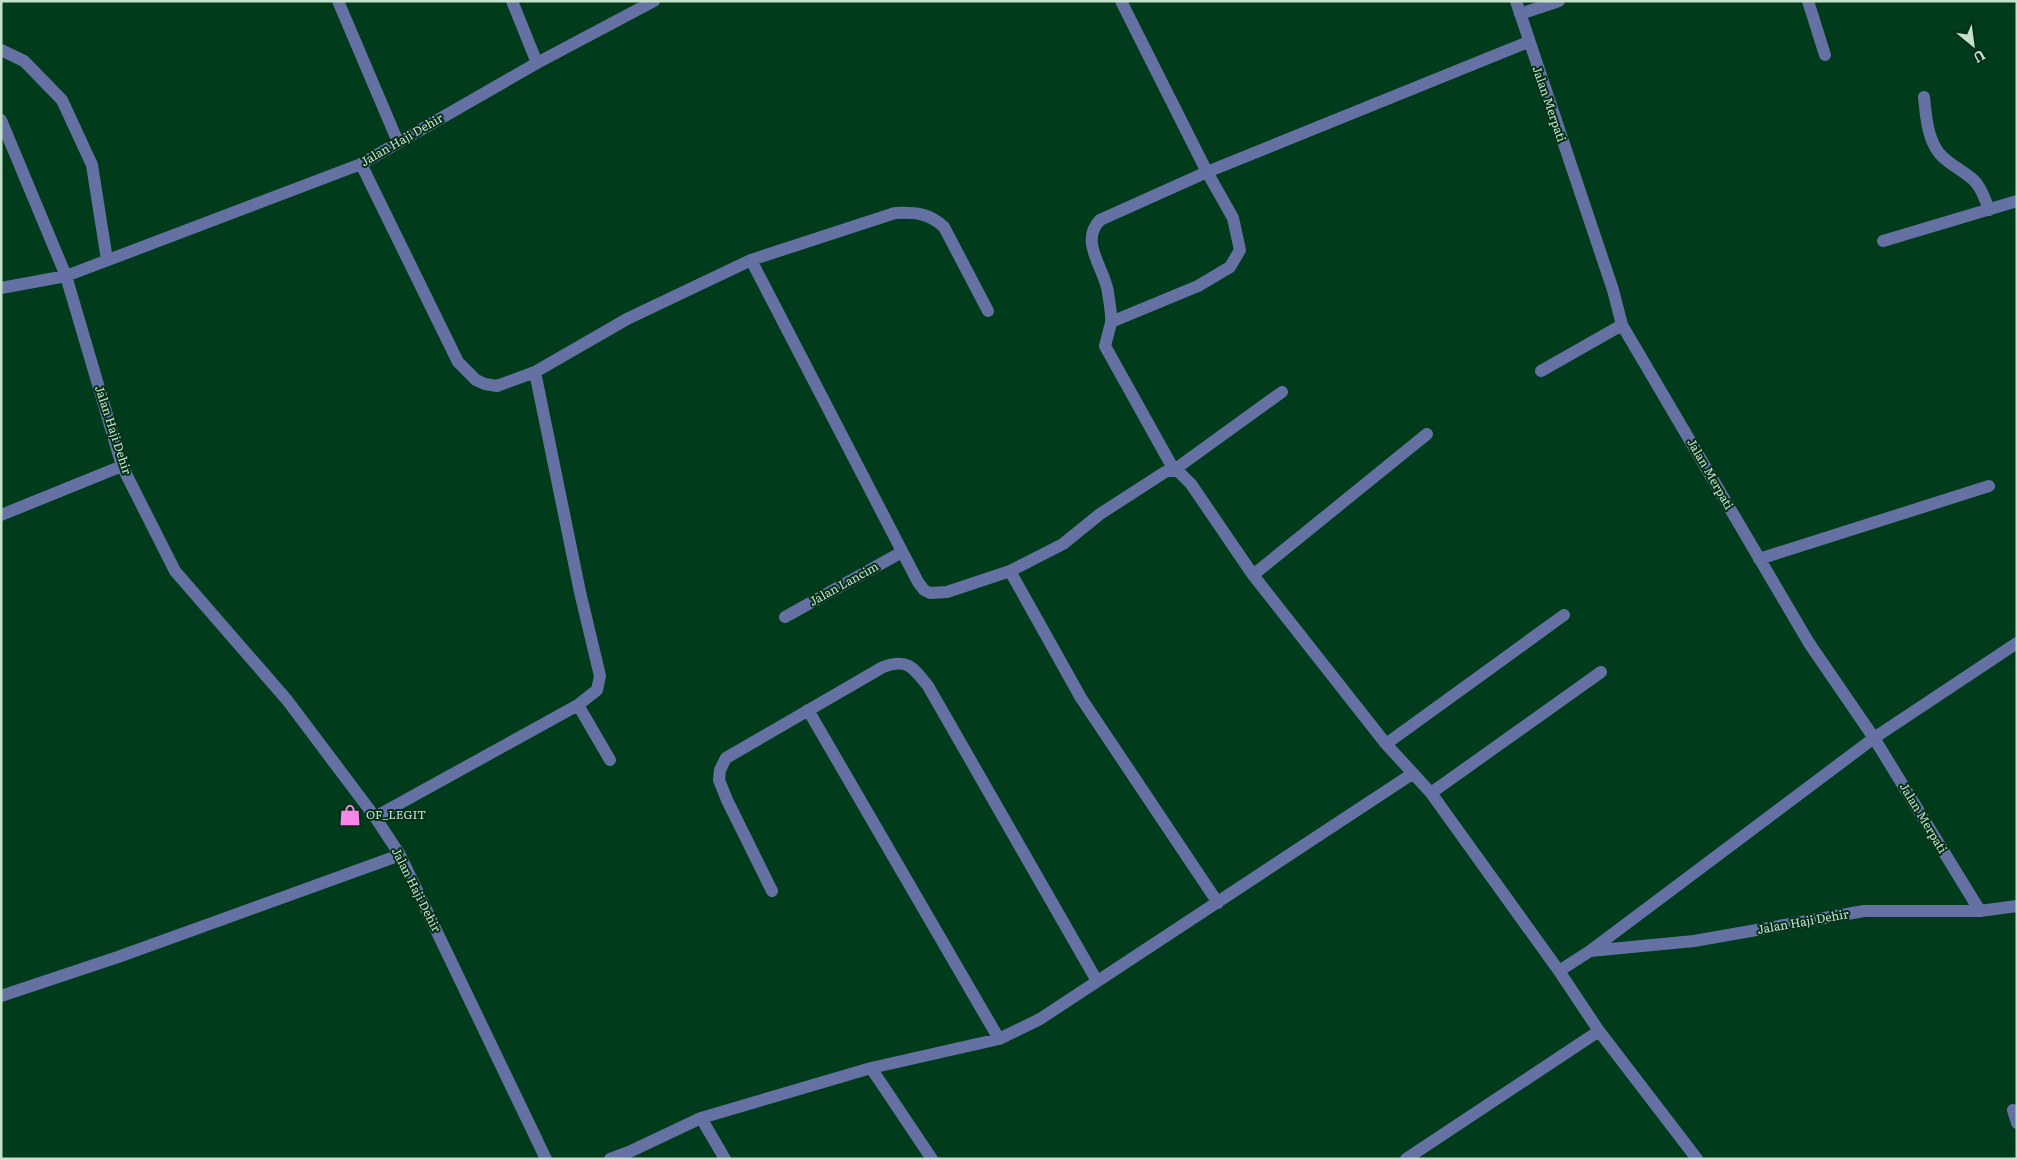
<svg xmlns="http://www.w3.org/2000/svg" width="2018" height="1160" viewBox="0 0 2018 1160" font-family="Literata,serif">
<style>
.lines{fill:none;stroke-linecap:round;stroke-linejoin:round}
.minor{stroke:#6671a3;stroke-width:12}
.labels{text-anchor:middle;stroke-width:4;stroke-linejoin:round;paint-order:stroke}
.street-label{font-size:12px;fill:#c5e1cc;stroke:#043017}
.poi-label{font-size:12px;fill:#c5e1cc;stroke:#043017;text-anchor:start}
</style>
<rect width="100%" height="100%" fill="#003c1c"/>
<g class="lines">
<path class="minor" d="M338,1L398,142
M512,1L537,63
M1516,1L1613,290L1622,325L1809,643L1874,738L1980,911
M1808,1L1825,55
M1520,14L1559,1
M1528,42L1207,172L1100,220C1079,242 1104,267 1108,292C1109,301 1112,314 1111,323C1109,331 1107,338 1105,346L1174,470L1180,473L1191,484L1253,575L1386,744L1431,793L1559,971L1599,1031L1697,1159
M1,50L24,61L62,100L92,165L107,260
M1924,97C1926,116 1927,137 1939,153C1947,163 1960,169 1970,177C1980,184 1985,199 1989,210
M1,120L66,276L122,466L175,571L287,700L375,817L400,855L546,1159
M361,164L458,362L476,380L485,384L497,386L535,372L627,319L751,260L895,213C915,212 929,213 944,227L988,311
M1883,241L2017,201
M751,260L918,582L924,590L930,593L947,592L1010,571L1063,544L1100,514L1165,472L1174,470L1282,392
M1,288L66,276L361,164L537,63L654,1
M1111,322L1198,286L1230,267L1240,250L1233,218L1207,172L1121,1
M1541,371L1622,325
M1,515L122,466
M1759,559L1989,486
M1010,571L1081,698L1218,903
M1253,575L1427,434
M785,617L902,552
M578,705L610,760
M808,710L999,1039
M1386,744L1564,615
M1431,793L1601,672
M375,817L578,705L597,690L600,676L580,592L535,372
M772,891L727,800L719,780L720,770L726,758L883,667C907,658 913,667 928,686L1097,981
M1590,951L1694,941L1864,911H1980L2017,906
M1559,971L1590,951L1874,738L2017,643
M1,996L118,957L400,855
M871,1068L932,1159
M2013,1110L2017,1123
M701,1118L725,1159
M610,1159L629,1152L701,1118L871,1068L999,1039L1040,1019L1412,774
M1406,1159L1599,1031"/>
</g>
<defs>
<g id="shop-bare" transform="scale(1.725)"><path d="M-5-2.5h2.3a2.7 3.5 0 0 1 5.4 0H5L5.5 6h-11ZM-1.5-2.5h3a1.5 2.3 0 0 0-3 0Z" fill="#fa87e7" stroke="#043017" stroke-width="2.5" paint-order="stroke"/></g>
</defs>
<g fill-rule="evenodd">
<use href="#shop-bare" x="350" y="815"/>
</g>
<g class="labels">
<g class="street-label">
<text transform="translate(1549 104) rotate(71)" y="4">Jalan Merpati</text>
<text transform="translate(402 140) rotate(-30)" y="4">Jalan Haji Dehir</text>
<text transform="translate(113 430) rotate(72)" y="4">Jalan Haji Dehir</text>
<text transform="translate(1710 474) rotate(60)" y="4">Jalan Merpati</text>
<text transform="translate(844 584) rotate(-29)" y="4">Jalan Lancim</text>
<text transform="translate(1923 818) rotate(59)" y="4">Jalan Merpati</text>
<text transform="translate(416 890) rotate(63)" y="4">Jalan Haji Dehir</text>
<text transform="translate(1803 922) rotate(-10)" y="4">Jalan Haji Dehir</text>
</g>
<g class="poi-label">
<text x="366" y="819">OF_LEGIT</text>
</g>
</g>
<rect width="2018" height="1160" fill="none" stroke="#c5e1cc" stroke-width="5"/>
<g transform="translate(1973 45) rotate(151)" stroke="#043017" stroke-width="4" paint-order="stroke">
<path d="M0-4L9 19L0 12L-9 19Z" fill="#c5e1cc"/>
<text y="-8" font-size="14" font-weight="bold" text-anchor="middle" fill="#c5e1cc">U</text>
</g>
</svg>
